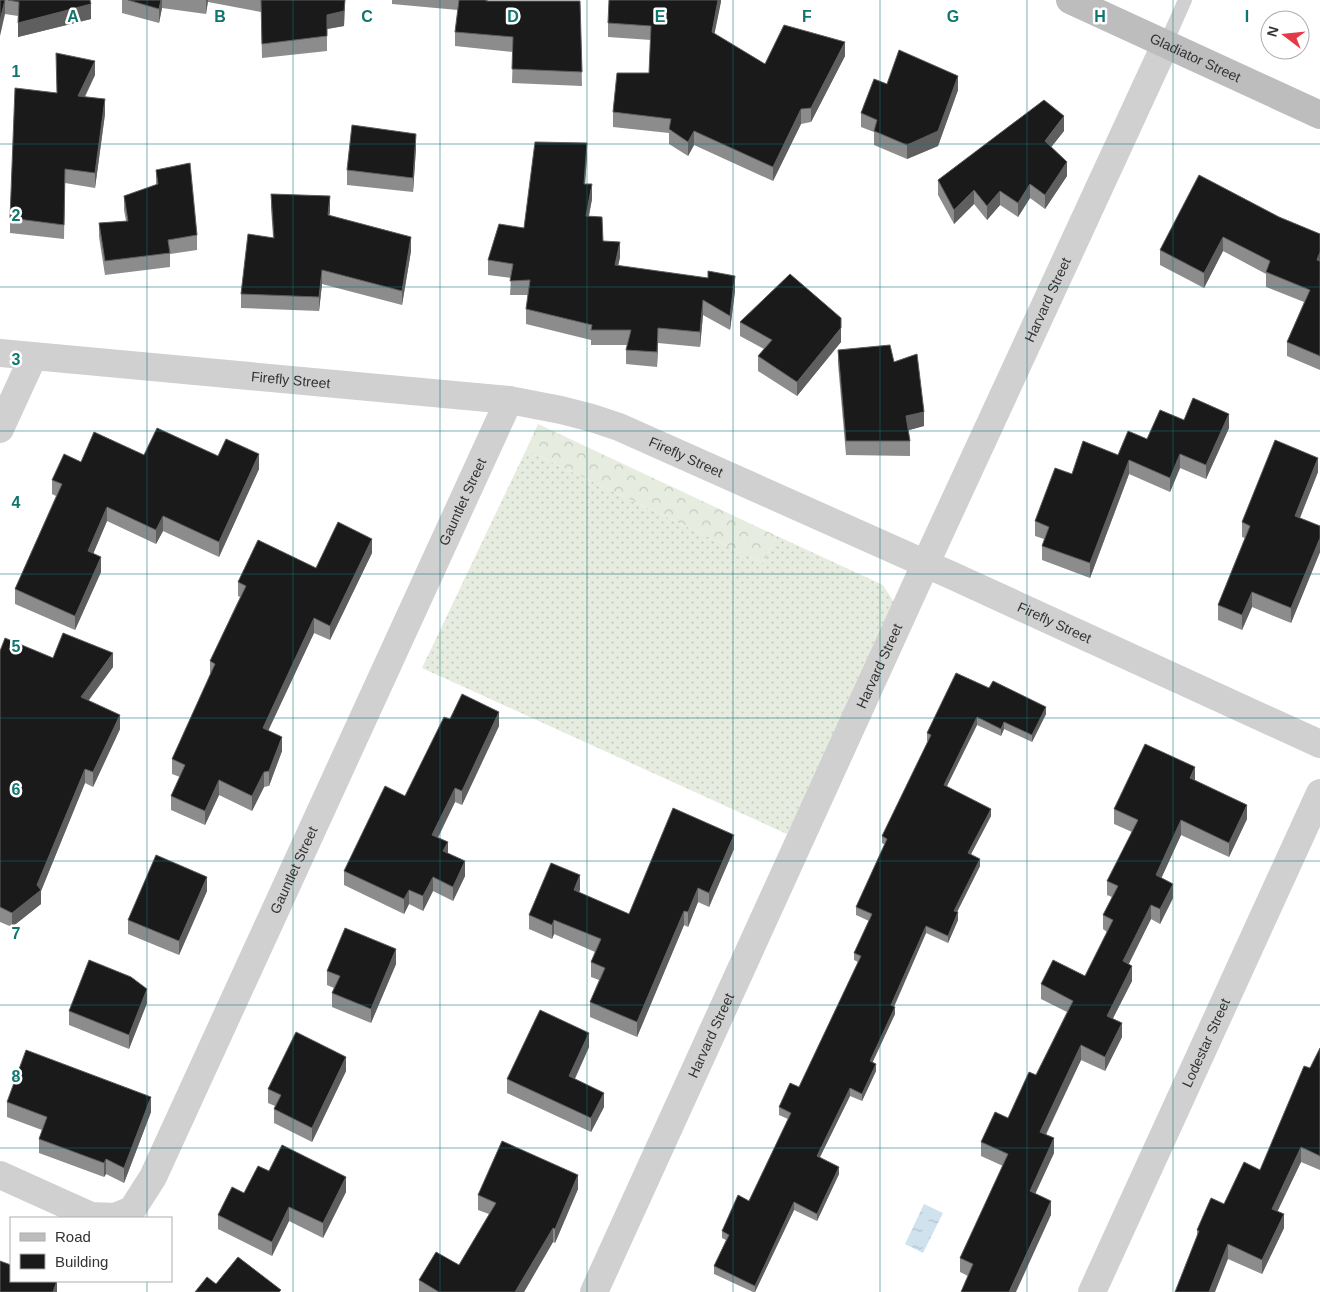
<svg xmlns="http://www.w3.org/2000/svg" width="1320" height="1292" viewBox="0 0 1320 1292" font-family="Helvetica,sans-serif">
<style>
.grass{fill:url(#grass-dots)}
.forest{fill:url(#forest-crowns)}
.water{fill:url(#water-ripples)}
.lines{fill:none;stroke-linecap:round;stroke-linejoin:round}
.lane{stroke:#d0d0d0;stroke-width:14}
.street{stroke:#d0d0d0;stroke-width:28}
.secondary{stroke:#bdbdbd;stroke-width:28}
.wall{fill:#8c8c8c}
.shaded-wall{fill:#5f5f5f}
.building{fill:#1a1a1a;stroke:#5f5f5f}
.grid{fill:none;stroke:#0f766e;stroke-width:1;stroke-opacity:0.55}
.labels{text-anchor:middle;stroke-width:5;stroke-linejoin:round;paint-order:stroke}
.street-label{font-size:14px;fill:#333;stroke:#fff}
.grid-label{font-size:16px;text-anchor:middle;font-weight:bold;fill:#0f766e;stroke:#fff;stroke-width:5;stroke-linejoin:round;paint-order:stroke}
</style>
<defs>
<pattern id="grass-dots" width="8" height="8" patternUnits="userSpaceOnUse" patternTransform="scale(1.25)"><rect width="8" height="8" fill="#e6ecdf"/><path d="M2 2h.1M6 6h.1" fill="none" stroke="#c6cbc0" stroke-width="1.8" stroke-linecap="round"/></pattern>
<pattern id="forest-crowns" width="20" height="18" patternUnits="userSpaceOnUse" patternTransform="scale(1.25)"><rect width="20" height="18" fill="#e6ecdf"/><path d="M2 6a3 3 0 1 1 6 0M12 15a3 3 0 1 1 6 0" fill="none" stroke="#c6cbc0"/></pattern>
<pattern id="water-ripples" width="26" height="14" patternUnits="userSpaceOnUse" patternTransform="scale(1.25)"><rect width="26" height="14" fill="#cfe2ee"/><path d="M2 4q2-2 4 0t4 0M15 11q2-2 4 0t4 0" fill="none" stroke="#b2c2cd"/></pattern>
</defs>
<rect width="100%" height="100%" fill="#fff"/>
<path class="grass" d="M526,450L763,563L777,536L883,585L895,604L787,834L422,668Z"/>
<path class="forest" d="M538,424L777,536L763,563L526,450Z"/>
<path class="water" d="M924,1204L943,1213L923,1253L905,1244Z"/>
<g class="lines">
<path class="lane" d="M1166,43L1185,0"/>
<g class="street">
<path id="s1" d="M0,353L509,400L561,410L592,418L619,427L953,576L1320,744"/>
<path d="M0,429L33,357"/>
<path id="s2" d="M0,1175L91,1216L115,1217L132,1210L153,1177L509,400"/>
<path id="s3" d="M594,1292L925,565L1166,43"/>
<path id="s4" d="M1092,1292L1320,793"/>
</g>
<path class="secondary" id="s5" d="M1070,0L1320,115"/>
</g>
<path class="wall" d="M0,0H90L91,19L18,37V16L5,14Z
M122,0H345L344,26L327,29V51L262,58L261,12L208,2L206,14L162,8L159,23L122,13Z
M392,0H488V1H580L582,86L512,83L513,52L455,46V32L458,10L392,4Z
M721,0L714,34L765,64L845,56L811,122L801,124L773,181L694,145L688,156L669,144V133L613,127V112L649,73L651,40L608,37V23Z
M95,75L85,97L105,114L95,188L65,183L64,239L10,233V218L57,93Z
M887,84L958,90L938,146L907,159L874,145V132L861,127V113Z
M1064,131L1051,147L1067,176L1045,209L1030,198L1018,217L1000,205L987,220L974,204L954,224L938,195V180Z
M416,148L413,192L347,185V170Z
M587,157L585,184L592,199L589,216L603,241L620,257L618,266L735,291L730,330L703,315L700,347L658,343L657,367L626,364V350L627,345H591V340L526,324V309L528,295H510L511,278L488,275V260L524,228Z
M156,170L197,235V250L170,254V267L105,275L99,237V223L126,221L124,210V196L156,185Z
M271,194L330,211L329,215L411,251L402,305L322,284L319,311L241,308V294L273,237L271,208Z
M1279,217L1320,234V370L1287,356V342L1304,302L1266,287V274L1223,251L1204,288L1160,265V250Z
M740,322L841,342L797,396L758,371V356L764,349L740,336Z
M838,350L894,362L924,426L908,430L910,441V456L846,455L838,364Z
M1184,420L1229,428L1206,479L1180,468L1170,492L1129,474L1090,578L1042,560V546L1044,539L1035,536V521L1072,474L1118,455Z
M144,455L218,456L259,469L219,557L163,531L156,544L107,521L93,554L101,572L75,630L15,604V589L56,496L52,494V480L81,462Z
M1318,472L1300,518L1320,526V552L1291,623L1252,607L1242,630L1218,620V605L1245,538L1242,537V522Z
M372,553L330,640L314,633L268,730L282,751L269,786L264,787L252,811L219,795L205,825L171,810V796L180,777L172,774V759L210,675V661L240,597L238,596V582L316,568Z
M0,651L53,658L113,667L88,700L120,729L93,787L85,783L41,891V904L12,927L0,922Z
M989,688L1046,714L1032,742L1004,729L1001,736L977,725L947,786L991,816L971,854L980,866L957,912L958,920L948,943L926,933L894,1007L895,1014L872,1062L876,1071L862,1101L850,1096L820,1157L839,1174L817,1221L794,1210L755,1292H753L714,1274V1266L726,1240L722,1238V1231L749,1201L788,1119L779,1115V1107L799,1087L858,962L854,960V953L869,921L856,915V907L885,845L882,843V836L928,741H927V733Z
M450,719L499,726L462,805L455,802L438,838L448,853L465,876L453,901L433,891L423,911L409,904L404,914L344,885V871L405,796Z
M1195,780L1247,819L1229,857L1181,835L1161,878L1173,898L1160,924L1151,919L1128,964L1132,981L1113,1018L1122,1037L1105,1071L1081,1060L1046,1135L1054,1153L1035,1194L1051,1215L968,1276L960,1272V1258L1003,1166L981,1156V1142L1008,1118L1036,1075L1067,1012L1041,999V984L1085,976L1107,932L1103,929V915L1112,897L1107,895V881L1132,832L1114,824V809Z
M734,849L709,907L698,902L688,927L684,925L637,1037L590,1017V1002L599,980L591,977V962L595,952L554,934L552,939L529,929V915L580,890L579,893L629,914Z
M207,891L179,955L128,934V920Z
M396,964L371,1023L332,1007V993L334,988L327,985V971Z
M147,1003L129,1049L69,1025V1011Z
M589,1047L575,1079L604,1107L591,1132L507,1093V1079Z
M1320,1048V1170L1301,1162L1277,1211L1284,1228L1262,1274L1228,1259L1197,1238V1230L1260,1170Z
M346,1071L312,1142L274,1123V1109L275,1106L268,1103V1089Z
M7,1102L151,1112L124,1183L106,1174L104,1177L39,1153V1139L42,1130L7,1117Z
M269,1171L346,1192L323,1238L289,1221L272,1256L218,1229V1215Z
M578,1189L555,1243L553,1242L524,1292H419V1280L459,1265L489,1214L478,1210V1195Z"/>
<path class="shaded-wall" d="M5,0V14L0,36V21Z
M161,0H162V8L159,23V9Z
M206,0H208L206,14Z
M345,0L344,26L327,29V15Z
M718,0H721V2L712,46V32Z
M91,4V19L18,37V23Z
M845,42V56L811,122V108Z
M95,61V75L78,110V96Z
M958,76V90L938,146L907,159V145Z
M105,99V114L95,188V173Z
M801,109V124L773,181V167Z
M1064,116V131L1045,155V141Z
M694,131V145L688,156V142Z
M416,134V148L413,192V178Z
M587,143V157L584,198V184Z
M1067,162V176L1045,209V195Z
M592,184V199L586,230V216Z
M1030,184V198L1018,217V203Z
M974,190V204L954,224V210Z
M1000,191V205L987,220V206Z
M330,196V211L328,229V215Z
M411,237V251L402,305V291Z
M1223,237V251L1204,288V273Z
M620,242V257L615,280V265Z
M1320,252V267L1317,260Z
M322,270V284L319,311V297Z
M735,276V291L730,330V316Z
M703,300V315L700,347V332Z
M658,328V343L657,367V352Z
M841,328V342L797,396V382Z
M924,412V426L906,431V416Z
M1229,414V428L1206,479V465Z
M259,454V469L219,557V542Z
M1180,454V468L1170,492V478Z
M1318,458V472L1295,530V516Z
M1129,460V474L1090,578V563Z
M107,507V521L88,566V551Z
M163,516V531L156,544V530Z
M1320,538V552L1291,623V608Z
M372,539V553L330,640V626Z
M101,557V572L75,630V616Z
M1252,592V607L1242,630V615Z
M314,618V633L263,742V728Z
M113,653V667L81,711V697Z
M1046,707V714L1032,742V735Z
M499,712V726L462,805V791Z
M120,715V729L93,787V772Z
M977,717V725L944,792V785Z
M1004,722V729L1001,736V729Z
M282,737V751L269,786V771Z
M1195,767V781L1190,778Z
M85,769V783L41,891V904L12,927V913L37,885Z
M264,772V787L252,811V796Z
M219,780V795L205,825V811Z
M455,788V802L432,849V835Z
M1247,805V819L1229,857V843Z
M991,809V816L968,860V853Z
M1181,820V835L1156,890V875Z
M734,835V849L709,907V893Z
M448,842V857L443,851Z
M980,859V866L954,918V911Z
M465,861V876L453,901V887Z
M580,875V890L574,905V890Z
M207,877V891L179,955V941Z
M433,877V891L423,911V896Z
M1173,884V898L1160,924V909Z
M698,888V902L688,927V912Z
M409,890V904L404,914V899Z
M1151,905V919L1123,976V961Z
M684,911V925L637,1037V1022Z
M958,912V920L948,943V936Z
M554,920V934L552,939V925Z
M926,926V933L891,1013V1005Z
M396,949V964L371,1023V1009Z
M1132,966V981L1107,1030V1016Z
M147,989V1003L129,1049V1035Z
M895,1007V1014L870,1068V1061Z
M1122,1023V1037L1105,1071V1057Z
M589,1033V1047L569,1091V1076Z
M1081,1045V1060L1040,1146V1132Z
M346,1057V1071L312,1142V1128Z
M876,1064V1071L862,1101V1094Z
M850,1088V1096L817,1163V1156Z
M604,1093V1107L591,1132V1118Z
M151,1097V1112L124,1183V1168Z
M1054,1138V1153L1030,1205V1191Z
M1301,1147V1162L1272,1223V1209Z
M106,1159V1174L104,1177V1163Z
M839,1167V1174L817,1221V1214Z
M578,1175V1189L555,1243V1229Z
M346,1177V1192L323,1238V1223Z
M1051,1201V1215L1016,1292H1009Z
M794,1202V1210L755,1292V1286Z
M289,1207V1221L272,1256V1242Z
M1284,1214V1228L1262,1274V1260Z
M553,1228V1242L524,1292H515Z
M1228,1244V1259L1215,1292H1209Z
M57,1281V1292H53Z"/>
<path class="building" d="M0,0H5L0,21Z
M8,0H90L91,4L18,23L19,2Z
M128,0H161L159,9Z
M261,0H345L344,11L327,15V36L262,44Z
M459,0H486V1H580L582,72L512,69L513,37L455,32Z
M609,0H718L712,32L765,64L784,25L845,42L811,108L801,109L773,167L694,131L688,142L669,129L671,119L613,112L617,73H649L651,26L608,23Z
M899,50L958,76L938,131L907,145L874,131L877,120L861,113L874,79L887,84Z
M56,53L95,61L78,96L105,99L95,173L65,169L64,225L10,218L15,88L57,93Z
M1044,100L1064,116L1045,141L1067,162L1045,195L1030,184L1018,203L1000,191L987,206L974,190L954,210L938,180Z
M352,125L416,134L413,178L347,170Z
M535,142L587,143L584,184H592L586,216L602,217L603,241L620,242L615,265L708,278V271L735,276L730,316L703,300L700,332L658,328L657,352L626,350L631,330H591L592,325L526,309L530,280L510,281L513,264L488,260L499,224L524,228Z
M190,163L197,235L168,240L170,253L105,261L99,223L128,221L124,196L158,184L156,170Z
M1199,175L1279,217L1320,234V252L1317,260L1320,261V356L1287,342L1310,290L1266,272L1270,261L1223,237L1204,273L1160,250Z
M271,194L330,196L328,215L411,237L402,291L322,270L319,297L241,294L248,234L274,238Z
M790,274L841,318V328L797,382L758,356L772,340L740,322Z
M890,345L894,362L917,354L924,412L906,416L910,441H846L838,350Z
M1193,398L1229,414L1206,465L1180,454L1170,478L1129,460L1090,563L1042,546L1049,527L1035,521L1055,468L1072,474L1083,441L1118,455L1128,431L1147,439L1160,410L1184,420Z
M157,428L218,456L226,439L259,454L219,542L163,516L156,530L107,507L88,551L101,557L75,616L15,589L62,484L52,480L64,454L81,462L94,432L144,455Z
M1275,440L1318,458L1295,516L1320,526V538L1291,608L1252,592L1242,615L1218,605L1250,526L1242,522Z
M338,522L372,539L330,626L314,618L263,728L282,737L269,771L264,772L252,796L219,780L205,811L171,796L185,765L172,759L215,664L210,661L246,586L238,582L258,540L316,568Z
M63,633L113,653L81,697L120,715L93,772L85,769L37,885L41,890L12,913L0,907V651L5,638L53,658Z
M956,673L989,688L993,681L1046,707L1032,735L1004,722L1001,729L977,717L944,785L991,809L968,853L980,859L954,911L958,912L948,936L926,926L891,1005L895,1007L870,1061L876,1064L862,1094L850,1088L817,1156L839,1167L817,1214L794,1202L755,1286L714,1266L729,1235L722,1231L738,1195L749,1201L791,1113L779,1107L790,1083L799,1087L861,956L854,953L872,914L856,907L887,839L882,836L931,735L927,733Z
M462,694L499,712L462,791L455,788L432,835L448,842L443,851L465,861L453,887L433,877L423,896L409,890L404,899L344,871L385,786L405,796L444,717L450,719Z
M1145,744L1195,767L1190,778L1247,805L1229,843L1181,820L1156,875L1173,884L1160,909L1151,905L1123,961L1132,966L1107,1016L1122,1023L1105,1057L1081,1045L1040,1132L1054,1138L1030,1191L1051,1201L1009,1292H961L973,1264L960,1258L1008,1154L981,1142L995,1112L1008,1118L1029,1072L1036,1075L1073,1001L1041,984L1053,960L1085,976L1113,920L1103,915L1118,886L1107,881L1138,820L1114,809Z
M673,808L734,835L709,893L698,888L688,912L684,911L637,1022L590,1002L605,968L591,962L601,939L554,920L552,925L529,915L551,863L580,875L574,890L629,914Z
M156,855L207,877L179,941L128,920Z
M345,928L396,949L371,1009L332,993L340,976L327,971Z
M89,960L131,977L147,989L129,1035L69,1011Z
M540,1010L589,1033L569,1076L604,1093L591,1118L507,1079Z
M296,1032L346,1057L312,1128L274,1109L281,1095L268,1089Z
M1320,1048V1156L1301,1147L1272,1209L1284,1214L1262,1260L1228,1244L1209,1292H1175L1199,1231L1197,1230L1211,1198L1224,1204L1244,1162L1260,1170L1304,1066L1310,1068Z
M26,1050L151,1097L124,1168L106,1159L104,1163L39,1139L47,1117L7,1102Z
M502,1141L578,1175L555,1229L553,1228L515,1292H439L419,1280L436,1252L459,1265L496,1203L478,1195Z
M282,1145L346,1177L323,1223L289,1207L272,1242L218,1215L232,1187L244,1193L258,1166L269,1171Z
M238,1257L281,1290L279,1292H195L207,1277L216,1284Z
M0,1261L11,1265V1281H57L53,1292H0Z"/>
<path class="grid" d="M147,0V1218M293,0V1292M440,0V1292M587,0V1292M733,0V1292M880,0V1292M1027,0V1292M1173,0V1292M0,144H1320M0,287H1320M0,431H1320M0,574H1320M0,718H1320M0,861H1320M0,1005H1320M0,1148H1320M147,1281V1292"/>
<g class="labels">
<g class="street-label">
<text dy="5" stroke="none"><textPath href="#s5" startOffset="138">Gladiator Street</textPath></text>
<text dy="5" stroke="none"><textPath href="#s3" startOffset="1091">Harvard Street</textPath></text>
<text dy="5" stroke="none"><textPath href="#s1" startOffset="292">Firefly Street</textPath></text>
<text dy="5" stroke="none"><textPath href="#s1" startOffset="698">Firefly Street</textPath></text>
<text dy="5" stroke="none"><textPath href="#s2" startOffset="924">Gauntlet Street</textPath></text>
<text dy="5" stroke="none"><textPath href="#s1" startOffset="1102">Firefly Street</textPath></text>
<text dy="5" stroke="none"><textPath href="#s3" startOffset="688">Harvard Street</textPath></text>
<text dy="5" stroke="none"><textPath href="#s2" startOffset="519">Gauntlet Street</textPath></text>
<text dy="5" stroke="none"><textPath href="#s3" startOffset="282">Harvard Street</textPath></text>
<text dy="5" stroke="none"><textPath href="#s4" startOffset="274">Lodestar Street</textPath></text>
</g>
</g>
<g class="grid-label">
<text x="73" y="22">A</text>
<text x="220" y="22">B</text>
<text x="367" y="22">C</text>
<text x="513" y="22">D</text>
<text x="660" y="22">E</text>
<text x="807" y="22">F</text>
<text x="953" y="22">G</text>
<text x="1100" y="22">H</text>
<text x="1247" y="22">I</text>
<text x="16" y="77">1</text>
<text x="16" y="221">2</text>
<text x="16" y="365">3</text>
<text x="16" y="508">4</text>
<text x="16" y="652">5</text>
<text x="16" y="795">6</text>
<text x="16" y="939">7</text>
<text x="16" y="1082">8</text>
</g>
<rect x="10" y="1217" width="162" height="65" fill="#ffffff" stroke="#adadad"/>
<rect x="20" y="1233" width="25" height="8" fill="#bdbdbd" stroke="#adadad"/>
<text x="55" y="1242" font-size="15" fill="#333333">Road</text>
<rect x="20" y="1254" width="25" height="15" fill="#1a1a1a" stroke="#adadad"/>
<text x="55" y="1267" font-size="15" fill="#333333">Building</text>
<g transform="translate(1285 35) rotate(286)"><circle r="24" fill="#ffffff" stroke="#adadad"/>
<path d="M0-4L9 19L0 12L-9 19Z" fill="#e63946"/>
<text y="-8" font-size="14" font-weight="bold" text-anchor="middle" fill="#333333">N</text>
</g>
</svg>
